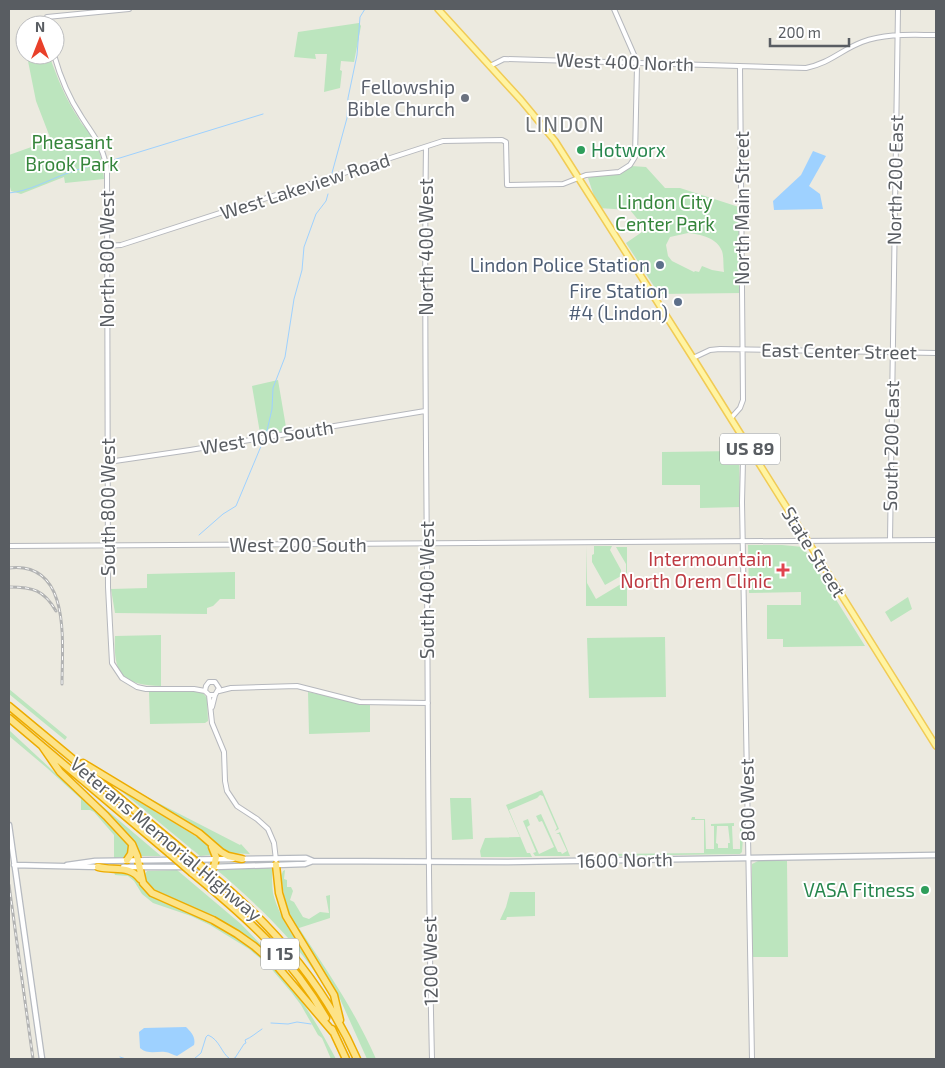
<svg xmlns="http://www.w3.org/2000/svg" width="945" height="1068" viewBox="0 0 945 1068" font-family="'Exo 2',sans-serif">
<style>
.green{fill:#bce5be;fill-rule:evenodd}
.water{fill:#9ed1ff}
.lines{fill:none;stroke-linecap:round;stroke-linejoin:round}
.stream{stroke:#9ed1ff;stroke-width:1}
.tertiary-casing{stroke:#b6b8bd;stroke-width:6}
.secondary-casing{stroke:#b6bac0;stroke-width:7}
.primary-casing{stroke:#f1cb55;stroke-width:8}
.motorway-casing{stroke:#edac00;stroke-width:9}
.tertiary{stroke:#fff;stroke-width:4}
.secondary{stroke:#fff;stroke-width:4.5}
.primary{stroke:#fff4a3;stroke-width:5}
.motorway{stroke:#fde387;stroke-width:6}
.rail-casing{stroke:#b2b3b3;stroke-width:3}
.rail{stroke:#fff;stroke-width:1;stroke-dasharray:4;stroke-linecap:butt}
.motorway-bridge-casing{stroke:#edac00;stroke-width:9;stroke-linecap:butt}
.motorway-bridge{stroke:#fde387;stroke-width:6}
.worship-dot{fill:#6b7280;stroke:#fff;stroke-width:2}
.leisure-dot{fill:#2e9e5b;stroke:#fff;stroke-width:2}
.service-dot{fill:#5c6f8a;stroke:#fff;stroke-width:2}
.health-dot{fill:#e0444e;stroke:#fff;stroke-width:2}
.labels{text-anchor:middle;stroke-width:4;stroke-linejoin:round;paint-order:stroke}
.shield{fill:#fff;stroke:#8b8e91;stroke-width:1}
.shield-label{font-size:18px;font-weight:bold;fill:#595d62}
.street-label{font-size:19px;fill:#595d62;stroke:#fff}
.worship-label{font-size:19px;fill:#5b616d;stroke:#fff;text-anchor:end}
.park-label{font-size:19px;fill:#35853b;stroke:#fff}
.leisure-label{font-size:19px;fill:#27864d;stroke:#fff;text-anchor:start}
.service-label{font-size:19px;fill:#4e5e75;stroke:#fff;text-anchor:end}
.health-label{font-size:19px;fill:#be3a42;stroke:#fff;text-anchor:end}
.quarter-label{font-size:21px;letter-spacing:1px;fill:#6a6f74;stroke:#fff}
</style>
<rect width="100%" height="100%" fill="#eceae0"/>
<path class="green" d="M359,23L361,26L354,62L341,61L340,70L342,71L340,88L324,92L327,54H315L316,59L294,57L298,32Z
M44,55H49C57,77 66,100 79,119C81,124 85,127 89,131C99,145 103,162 104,179L65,183L64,177L21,194L11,191L9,183V155L51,140L36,101L28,61Z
M631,166L646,167L665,188H680L742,208L743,293L659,294L626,243L642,232L644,227L630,210L598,208L588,178C602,174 619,177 631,166ZM688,233C700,234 717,238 722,251C724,257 723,265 724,272L712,270L702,266L699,272L695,271L694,272L672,261L668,256L666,245L670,237Z
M278,380L287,433L261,439L252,386Z
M739,451L740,507L700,508V485H662V452Z
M748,545H782L803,547L865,646L783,647V639H767V605H801V592L749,593Z
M586,546L587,583L596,599L626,581V564L616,547H627V606H586Z
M594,546H612L610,550L621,570V576L605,585L592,562V555L594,554Z
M235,572V599H220L213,606L207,608V614L115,613L111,589L147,588V574Z
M908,597L912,609L891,622L885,612Z
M161,635V686C122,685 113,674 115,636Z
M665,637L666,697L589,698L587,638Z
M9,689L67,737L65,740L9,694Z
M149,692H202L207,698L208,721L205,723L150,724Z
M308,692L370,705V732L309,734Z
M9,730L108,822V824L130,847L131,850L125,857L114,858V835L94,812L90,810H81V799L47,768L9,736Z
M120,790L202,840L211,849V855L200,856Z
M542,790L559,829L555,831L557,828L543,796L540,795L537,798L509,810L527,853H530L532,857H481L480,851L485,838L520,837L506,805Z
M135,791L240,845L241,844L250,854L228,853L219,848L205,833Z
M88,794L161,856H140L136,845L132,839Z
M450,798H471L473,839L452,840Z
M541,814L558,852H561L562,854L567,851L559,834H556L560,832L570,856H535L533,853L536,852L523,821L528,819L530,825L527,827L539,854L554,847L542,821L539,822L536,816Z
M692,817H695V819H705L706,849H714V826H711V824L734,823V826H732L733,849H740V823H744L742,852L740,854L609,856L608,854L704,853V820H691ZM717,826H728L730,843H728V848H718V844L716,843Z
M758,861H787L788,957H752V864Z
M268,868L272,869C272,877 272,885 273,893C280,922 303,949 319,974L317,975C290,935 254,902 217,870Z
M177,870L241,924L273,957L272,958C250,941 229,923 204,912C189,905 171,901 158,892C151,887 146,882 145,874L147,871Z
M285,870L284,879L287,880V887H291L293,891L290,900L294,902L303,917L309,919L320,912L329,913L326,896L330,895V918L299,928C328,972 355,1011 376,1059H367L340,999L317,961L291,921L285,902L281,876L283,871Z
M114,872C145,872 135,888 156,899C172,907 189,912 205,920C271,952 303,996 336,1059H331L322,1038L318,1035L301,1005L292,993L268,965L249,949L210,925L191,916L153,903L142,894L134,881L128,876L115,875Z
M510,892H535V916L507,917L506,920H500L506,907Z"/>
<path class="water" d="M813,151L826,156L809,186L820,194L823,209L774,210L773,201L801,175Z
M186,1027C191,1032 196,1037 194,1045L177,1056C173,1055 169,1052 165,1052C157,1051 148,1055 140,1048L139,1032L144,1028Z"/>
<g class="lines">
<path class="stream" d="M110,161L263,114
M332,173L347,118L348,98L357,55L360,17L365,9
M9,193C30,191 48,180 68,173C78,169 89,167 99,163
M266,435L272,409L273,388L285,357L294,299L302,270L304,247L316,214L326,201L328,194
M199,535L223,514L236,506L264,439
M271,1023L288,1024L297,1022L311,1024
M120,1057L126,1059
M194,1059L201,1053L206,1037L208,1035C220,1040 221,1053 230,1059
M232,1059L235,1058L244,1044L246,1043L245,1040C252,1037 256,1033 262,1029"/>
<g class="tertiary-casing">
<path id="tertiary" d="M48,25L47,17L129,9
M54,55C60,76 69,98 81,116C94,137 104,146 107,172L108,587L112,663L122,678L137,687L146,689H194L205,691
M490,66L504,59L806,68C830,63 841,50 862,42C886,33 911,35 936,35
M426,147C424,288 426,428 427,569C428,732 428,896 432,1059
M106,246L121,245L443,141L502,140L506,142L507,185L563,184L586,175L619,172L630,165L635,157L637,66L635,57L614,9
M693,358L710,350L720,349L936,353
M731,418L740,408L743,400L740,66
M108,462L190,450L425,411
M890,540L898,9
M9,546L936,540
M219,691L231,688L297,686L360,702L428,703
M209,695L212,723L224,752L225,781L227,791L237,806L257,819L268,829L274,843L276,860
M212,707L215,695L219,688L215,682H209L206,686L205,691L209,695H215
M752,1059L742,502L743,460L746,455L752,451"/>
</g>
<g class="secondary-casing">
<path id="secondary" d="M9,825L42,1059
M241,859L306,858L313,861L507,862L936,855
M14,865L100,867
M67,865L95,861L233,859
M123,867H214L305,864L313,861"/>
</g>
<g class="primary-casing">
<path id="primary" d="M438,9L521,100L555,141L693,358L936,746"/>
</g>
<g class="motorway-casing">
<path id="motorway" d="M9,706L186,853
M9,718L170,854
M42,746L60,772L106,816L132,844L137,856L143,883L152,893L213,920L237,934L254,946L276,965L333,1032
M83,763L199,833L221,852L228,856L242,859
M212,847L216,857L214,867
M127,860L131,854L132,846
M276,865L279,893L286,916L334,995L340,1020
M98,867C114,871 130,865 140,879
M192,873C245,916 292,958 326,1018
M209,873C272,924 324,984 357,1059
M332,1029L346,1059"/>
</g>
<use href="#tertiary" class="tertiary"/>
<use href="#secondary" class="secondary"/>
<use href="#primary" class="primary"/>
<use href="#motorway" class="motorway"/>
<g class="rail-casing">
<path id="rail" d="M9,568C72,561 62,644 62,684
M9,587C33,587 44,590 56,611
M9,885L33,1059"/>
</g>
<use href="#rail" class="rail"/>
<g class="motorway-bridge-casing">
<path id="motorway-bridge" d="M186,853L209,873
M170,854L192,873"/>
</g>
<use href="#motorway-bridge" class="motorway-bridge"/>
</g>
<circle class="worship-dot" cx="465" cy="98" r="5"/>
<g class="leisure-dot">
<circle cx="581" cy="150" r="5"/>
<circle cx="925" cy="890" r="5"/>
</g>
<g class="service-dot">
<circle cx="660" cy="265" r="5"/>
<circle cx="678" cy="302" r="5"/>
</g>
<path class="health-dot" d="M780.5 562.5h5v5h5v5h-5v5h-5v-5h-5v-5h5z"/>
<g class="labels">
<g class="shield">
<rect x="720" y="433.5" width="60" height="31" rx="4"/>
<rect x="261" y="938.5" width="38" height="31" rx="4"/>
</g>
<g class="shield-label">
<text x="750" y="455">US 89</text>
<text x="280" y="960">I 15</text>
</g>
<g class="street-label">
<text transform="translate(625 62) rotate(2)" y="7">West 400 North</text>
<text transform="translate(895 180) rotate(-89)" y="7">North 200 East</text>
<text transform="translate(305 186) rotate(-18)" y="7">West Lakeview Road</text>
<text transform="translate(742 208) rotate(-90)" y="7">North Main Street</text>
<text transform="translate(426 247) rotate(-90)" y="7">North 400 West</text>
<text transform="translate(107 259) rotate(-90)" y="7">North 800 West</text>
<text transform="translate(839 351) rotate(1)" y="7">East Center Street</text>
<text transform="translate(267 437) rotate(-9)" y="7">West 100 South</text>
<text transform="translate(891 446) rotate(-89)" y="7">South 200 East</text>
<text transform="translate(108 507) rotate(-90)" y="7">South 800 West</text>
<text x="298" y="552">West 200 South</text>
<text transform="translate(814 552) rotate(58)" y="7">State Street</text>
<text transform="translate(427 590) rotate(-90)" y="7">South 400 West</text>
<text transform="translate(747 800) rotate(-91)" y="7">800 West</text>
<text transform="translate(166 839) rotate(40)" y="7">Veterans Memorial Highway</text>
<text transform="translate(625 860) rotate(-1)" y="7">1600 North</text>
<text transform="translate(430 961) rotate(-91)" y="7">1200 West</text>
</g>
<g class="worship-label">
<text x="455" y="94">Fellowship<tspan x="455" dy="22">Bible Church</tspan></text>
</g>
<g class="park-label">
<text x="72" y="149">Pheasant<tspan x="72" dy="22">Brook Park</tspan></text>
<text x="665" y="209">Lindon City<tspan x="665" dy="22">Center Park</tspan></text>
</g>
<g class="leisure-label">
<text x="591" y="157">Hotworx</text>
<text x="915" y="897" text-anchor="end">VASA Fitness</text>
</g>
<g class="service-label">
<text x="650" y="272">Lindon Police Station</text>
<text x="668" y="298">Fire Station<tspan x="668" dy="22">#4 (Lindon)</tspan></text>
</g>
<g class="health-label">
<text x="772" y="566">Intermountain<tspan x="772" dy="22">North Orem Clinic</tspan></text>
</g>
<g class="quarter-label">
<text x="565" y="132">LINDON</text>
</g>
</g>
<rect width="945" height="1068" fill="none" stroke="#595d62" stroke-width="20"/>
<g transform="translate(40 40)"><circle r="24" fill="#ffffff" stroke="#bdbec0"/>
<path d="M0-4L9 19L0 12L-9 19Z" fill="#e9402a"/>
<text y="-8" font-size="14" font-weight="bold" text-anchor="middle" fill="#595d62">N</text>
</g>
<path d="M770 38v8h79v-8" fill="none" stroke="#595d62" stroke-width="2.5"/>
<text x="778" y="38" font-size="15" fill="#595d62" stroke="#ffffff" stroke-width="4" paint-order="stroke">200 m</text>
</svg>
